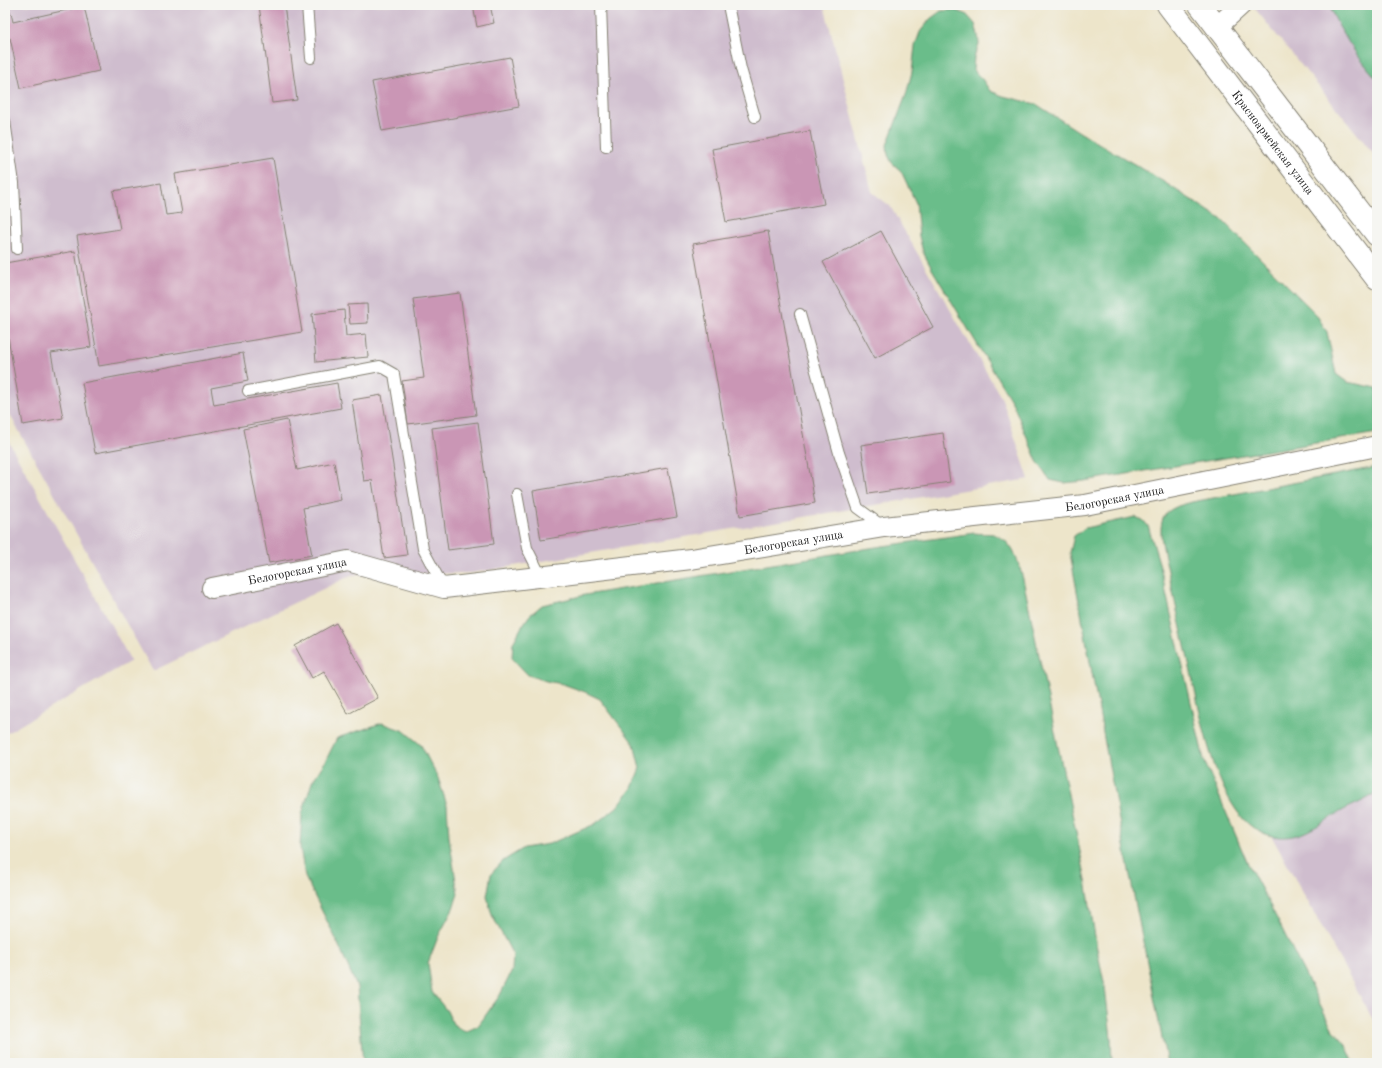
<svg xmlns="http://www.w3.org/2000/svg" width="1382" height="1068" viewBox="0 0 1382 1068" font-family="'Old Standard TT',serif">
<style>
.industrial{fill:#cfbdce}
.forest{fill:#6abd8a;stroke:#436c53}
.building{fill:#ca96b5}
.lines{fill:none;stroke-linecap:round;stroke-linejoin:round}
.lane-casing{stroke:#848073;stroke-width:12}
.street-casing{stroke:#848073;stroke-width:22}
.primary-casing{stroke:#848073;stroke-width:24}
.lane{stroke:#fff;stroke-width:10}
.street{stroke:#fff;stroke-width:20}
.primary{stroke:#fff;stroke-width:22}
.labels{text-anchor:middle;stroke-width:4;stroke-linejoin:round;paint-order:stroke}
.street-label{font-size:12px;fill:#1c1c1c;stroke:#f6f6f2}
</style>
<rect width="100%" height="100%" fill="#f6f6f2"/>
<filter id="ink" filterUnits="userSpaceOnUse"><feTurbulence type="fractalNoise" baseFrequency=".025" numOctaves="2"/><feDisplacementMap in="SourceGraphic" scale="8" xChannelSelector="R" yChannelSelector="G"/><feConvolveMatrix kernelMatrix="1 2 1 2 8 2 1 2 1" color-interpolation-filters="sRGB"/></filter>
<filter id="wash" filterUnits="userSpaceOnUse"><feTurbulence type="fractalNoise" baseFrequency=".012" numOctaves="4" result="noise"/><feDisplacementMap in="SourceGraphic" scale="16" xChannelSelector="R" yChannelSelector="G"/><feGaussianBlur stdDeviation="0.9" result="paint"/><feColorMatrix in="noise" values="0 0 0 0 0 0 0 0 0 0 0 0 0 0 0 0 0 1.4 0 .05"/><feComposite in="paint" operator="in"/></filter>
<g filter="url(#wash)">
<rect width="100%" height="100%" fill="#ede5ca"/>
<path class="industrial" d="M5,5H824L872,192L890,206L1002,399L1029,479L472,573L352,575L153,671L5,406Z
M1252,5H1377V158Z
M5,435L131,661L5,734Z
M1377,759V1027L1261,817Z"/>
<path class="forest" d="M1329,5H1377V79C1357,56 1340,33 1329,5Z
M953,10L966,14L975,24L978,35L979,44L974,57L973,70L982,79L990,91L1003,96L1036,104L1081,133L1153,175L1221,219L1316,314L1327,332L1336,374L1347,382L1377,388V433L1084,481L1064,483L1050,480L1037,461L1013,404L932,269L923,252L919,236L916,203L901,171L892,163L888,155L887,145L906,95L912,72L915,46L920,32L930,19L941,11Z
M1377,467V792C1366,801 1352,805 1340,812C1316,826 1297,843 1268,835C1216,820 1201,713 1190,668C1182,633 1174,597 1166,562C1163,545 1153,517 1174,508C1179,505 1186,504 1192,502Z
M1135,517L1143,520L1148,526L1160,566L1204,760L1247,862L1272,909L1332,1028L1345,1043L1354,1063H1167L1119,820L1070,553L1074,536L1085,528Z
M974,533C980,534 987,533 993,534C1013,540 1018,561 1023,579L1086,880L1097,949L1105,987L1111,1038L1112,1063H363L357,987L335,937L305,877L300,847L302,814L312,782L326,760L337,738L382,723L404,731L421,745L438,778L447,805L449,837L458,894L452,911L438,937L428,963L432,992L447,1011L453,1024L465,1032L478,1026L500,995L512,971L513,955L492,915L487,896L491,874L503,861L524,848L549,844L595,824L617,807L632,788L640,768L634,744L600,699L585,692L563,684L546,681L528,675L512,658L513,643L521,628L529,616L542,605L585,595L876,547Z"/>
<g id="blocks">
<path class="building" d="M259,5H284L297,100L272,103Z
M333,5H347V6L333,8Z
M473,5H490L494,23L477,27Z
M84,6L99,71L21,88L10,38L5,39V14L11,13L13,22Z
M510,57L519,106L382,131L372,82Z
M810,131L824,204L726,222L712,149Z
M273,158L302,332L99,366L77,236L120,229L113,191L161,183L166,215L182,213L175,174Z
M768,231L815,503L740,516L693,244Z
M881,231L933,327L875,358L823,262Z
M75,251L91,347L51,353L63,418L23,425L5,319V263Z
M460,293L476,415L408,424L402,381L424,378L413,299Z
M367,304L368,323L350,324L348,305Z
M344,310L346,336L366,334L368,357L316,362L312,314Z
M243,353L248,381L211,388L214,405L337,383L341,408L95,453L82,383Z
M382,395L407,555L384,558L372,480L364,481L352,400Z
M287,420L297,470L334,462L341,500L303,508L312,555L269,563L243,429Z
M478,422L494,544L448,550L432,428Z
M943,433L950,482L868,494L861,445Z
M668,468L677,517L541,540L533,491Z
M336,623L378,698L348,714L324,671L312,678L295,646Z"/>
</g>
</g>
<g filter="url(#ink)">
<use href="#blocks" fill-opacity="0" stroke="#848073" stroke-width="1"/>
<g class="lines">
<g class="lane-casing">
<path id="lane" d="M307,5L311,58
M601,5L606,147
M728,5L741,69L755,117
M5,121L14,183L17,249
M800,314L839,453L858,508L884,527
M248,391L380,366L394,374L423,549L444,588
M517,494L527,548L541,576"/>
</g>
<g class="street-casing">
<g id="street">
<path d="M1217,27L1241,5"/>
<path id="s1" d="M212,588L348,561L444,588L691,559L884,527L1085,505L1377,446"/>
</g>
</g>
<g class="primary-casing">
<g id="primary">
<path id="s2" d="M1168,5L1377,279"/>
<path d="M1200,5L1377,235"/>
</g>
</g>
<use href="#lane" class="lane"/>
<use href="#street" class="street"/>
<use href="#primary" class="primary"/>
</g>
</g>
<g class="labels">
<g class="street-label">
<text dy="4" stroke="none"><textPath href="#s2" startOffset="173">Красноармейская улица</textPath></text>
<text dy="4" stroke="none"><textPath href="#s1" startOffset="915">Белогорская улица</textPath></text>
<text dy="4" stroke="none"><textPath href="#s1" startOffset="591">Белогорская улица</textPath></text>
<text dy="4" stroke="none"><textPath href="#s1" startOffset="87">Белогорская улица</textPath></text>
</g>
</g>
<rect width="1382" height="1068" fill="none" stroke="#f6f6f2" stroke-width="20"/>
</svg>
